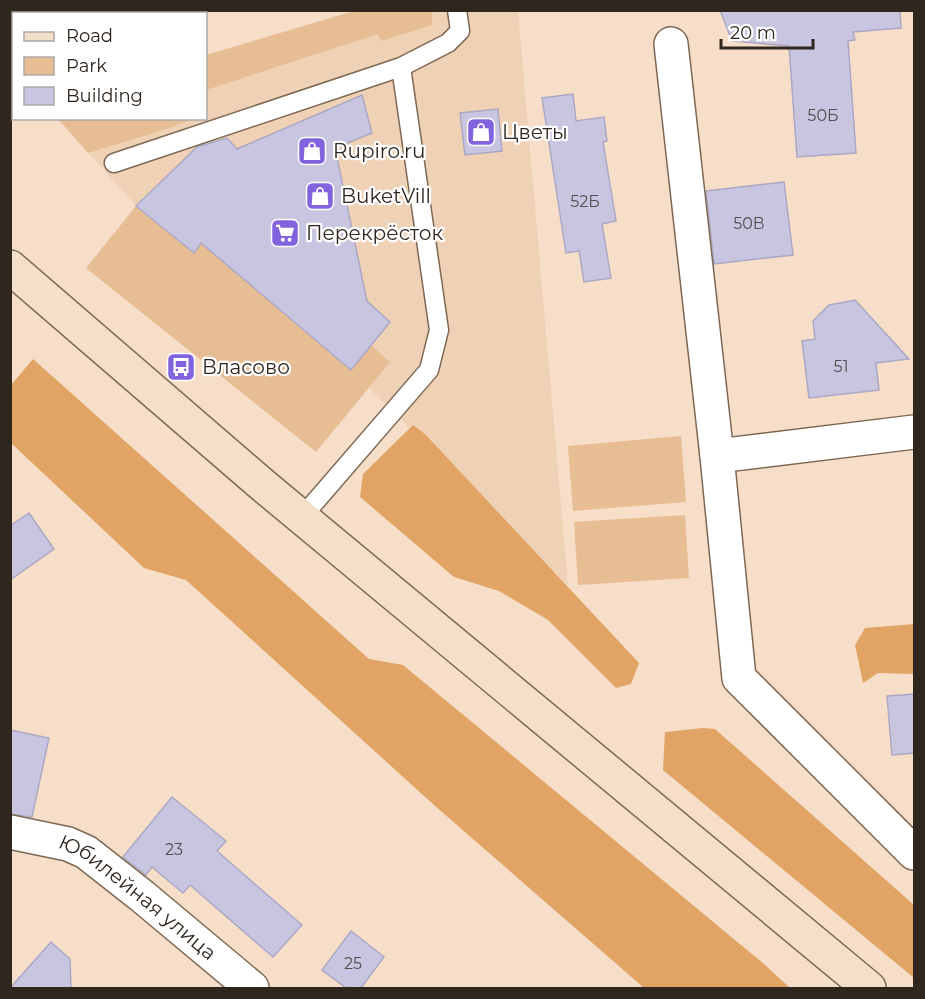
<svg xmlns="http://www.w3.org/2000/svg" width="925" height="999" viewBox="0 0 925 999" font-family="Montserrat,sans-serif">
<style>
.built{fill:#efd2b6}
.green{fill:#e7bd94}
.forest{fill:#e2a465}
.building{fill:#c8c5e1;stroke:#aca8c4;stroke-width:1.5}
.lines{fill:none;stroke-linecap:round;stroke-linejoin:round}
.service-casing{stroke:#7d6854;stroke-width:21}
.minor-casing{stroke:#7d6854;stroke-width:36}
.secondary-casing{stroke:#7d6854;stroke-width:36}
.service{stroke:#fff;stroke-width:18}
.minor{stroke:#fff;stroke-width:33}
.secondary{stroke:#f3dfca;stroke-width:33}
.labels{text-anchor:middle;stroke-width:4.5;stroke-linejoin:round;paint-order:stroke}
.number-label{font-size:16px;fill:#554e4f}
.poi-label{font-size:20px;fill:#2f261e;stroke:#fff;text-anchor:start}
.street-label{font-size:20px;fill:#2f261e;stroke:#fff}
</style>
<rect width="100%" height="100%" fill="#f6dec8"/>
<path class="built" d="M354,11H518L568,585L351,370L200,243L194,253L136,206L58,119L206,118V55Z"/>
<path class="green" d="M354,11H432V25L381,41L378,34L206,90V55Z
M58,119H192L170,128L88,153Z
M136,206L194,253L201,243L351,370L371,345L390,362L316,452L86,268Z
M681,436L686,502L573,511L568,446Z
M685,515L689,578L578,585L574,522Z"/>
<path class="forest" d="M33,359L369,659L403,665L764,964L790,988H644L434,805L186,580L144,568L11,443V385Z
M413,425L425,434L639,663L631,684L616,688L548,620L499,591L454,577L360,497L363,474Z
M914,624V674L878,673L863,683L855,645L865,628Z
M703,728L715,729L914,905V978L663,770L665,732Z"/>
<path class="building" d="M720,10H900L901,28L853,32L855,40L848,41L856,153L797,157L789,46L732,41Z
M573,94L576,121L604,117L607,141L603,142L616,221L602,224L611,278L584,282L579,251L566,253L542,98Z
M362,95L372,133L335,148L367,301L390,322L351,370L201,243L194,253L136,206L197,147L227,138L237,149Z
M498,109L502,151L465,155L460,113Z
M784,182L793,255L714,264L706,191Z
M855,300L909,359L876,363L879,390L809,398L802,341L815,339L813,321L829,305Z
M29,513L54,549L10,580V526Z
M915,694V753L892,755L887,696Z
M10,730L49,738L32,817L10,814Z
M172,797L226,841L217,851L302,925L273,957L190,885L183,893L152,867L146,875L123,857Z
M351,931L384,957L361,988H346L322,970Z
M51,942L70,959L71,988H10Z"/>
<g class="lines">
<g class="service-casing">
<path id="service" d="M114,163L401,67
M302,517L429,370L439,330L401,67L448,43L460,31L457,10"/>
</g>
<g class="minor-casing">
<g id="minor">
<path d="M671,44L717,456L914,432"/>
<path d="M717,456L739,678L914,853"/>
<path id="s1" d="M10,832L68,844L86,852L142,896L252,988"/>
</g>
</g>
<g class="secondary-casing">
<path id="secondary" d="M154,14L163,10
M10,58L14,57
M10,267L265,487L869,988"/>
</g>
<use href="#service" class="service"/>
<use href="#minor" class="minor"/>
<use href="#secondary" class="secondary"/>
</g>
<defs>
<g id="shop-square" transform="scale(1.5)"><rect x="-9" y="-9" width="18" height="18" rx="4" fill="#8263de" stroke="#fff"/><path d="M-5-2.5h2.3a2.7 3.5 0 0 1 5.4 0H5L5.5 6h-11ZM-1.5-2.5h3a1.5 2.3 0 0 0-3 0Z" fill="#fff"/></g>
<g id="supermarket-square" transform="scale(1.5)"><rect x="-9" y="-9" width="18" height="18" rx="4" fill="#8263de" stroke="#fff"/><path d="M-6-5.5h2.5l.6 2H6L4.5 2H-2.5L-4.4-4H-6ZM-1.5 3.2a1.3 1.3 0 1 0 .1 0ZM3 3.2a1.3 1.3 0 1 0 .1 0Z" fill="#fff"/></g>
<g id="bus-square" transform="scale(1.5)"><rect x="-9" y="-9" width="18" height="18" rx="4" fill="#8263de" stroke="#fff"/><path d="M-5-6H5V4H4V6H2V4H-2V6H-4V4H-5ZM-3.5-4V0h7V-4ZM-3.5 1.2v1.5H-2V1.2ZM2 1.2v1.5H3.5V1.2Z" fill="#fff"/></g>
</defs>
<g fill-rule="evenodd">
<use href="#shop-square" x="481" y="132"/>
<use href="#shop-square" x="312" y="151"/>
<use href="#shop-square" x="320" y="196"/>
<use href="#supermarket-square" x="285" y="233"/>
<use href="#bus-square" x="181" y="367"/>
</g>
<g class="labels">
<g class="number-label">
<text x="823" y="121">50Б</text>
<text x="585" y="207">52Б</text>
<text x="749" y="229">50В</text>
<text x="841" y="372">51</text>
<text x="174" y="855">23</text>
<text x="353" y="969">25</text>
</g>
<g class="poi-label">
<text x="502" y="139">Цветы</text>
<text x="333" y="158">Rupiro.ru</text>
<text x="341" y="203">BuketVill</text>
<text x="306" y="240">Перекрёсток</text>
<text x="202" y="374">Власово</text>
</g>
<g class="street-label">
<text dy="7" stroke="none"><textPath href="#s1" startOffset="147">Юбилейная улица</textPath></text>
</g>
</g>
<rect width="925" height="999" fill="none" stroke="#2f261e" stroke-width="24"/>
<rect x="12" y="12" width="195" height="108" fill="#ffffff" stroke="#aca8a5" stroke-width="1.5"/>
<rect x="24" y="32" width="30" height="9" fill="#f3dfca" stroke="#aca8a5" stroke-width="1.5"/>
<text x="66" y="42" font-size="18" fill="#2f261e">Road</text>
<rect x="24" y="57" width="30" height="18" fill="#e7bd94" stroke="#aca8a5" stroke-width="1.5"/>
<text x="66" y="72" font-size="18" fill="#2f261e">Park</text>
<rect x="24" y="87" width="30" height="18" fill="#c8c5e1" stroke="#aca8a5" stroke-width="1.5"/>
<text x="66" y="102" font-size="18" fill="#2f261e">Building</text>
<path d="M721 39v9h92v-9" fill="none" stroke="#2f261e" stroke-width="3"/>
<text x="730" y="39" font-size="18" fill="#2f261e" stroke="#ffffff" stroke-width="4.5" paint-order="stroke">20 m</text>
</svg>
